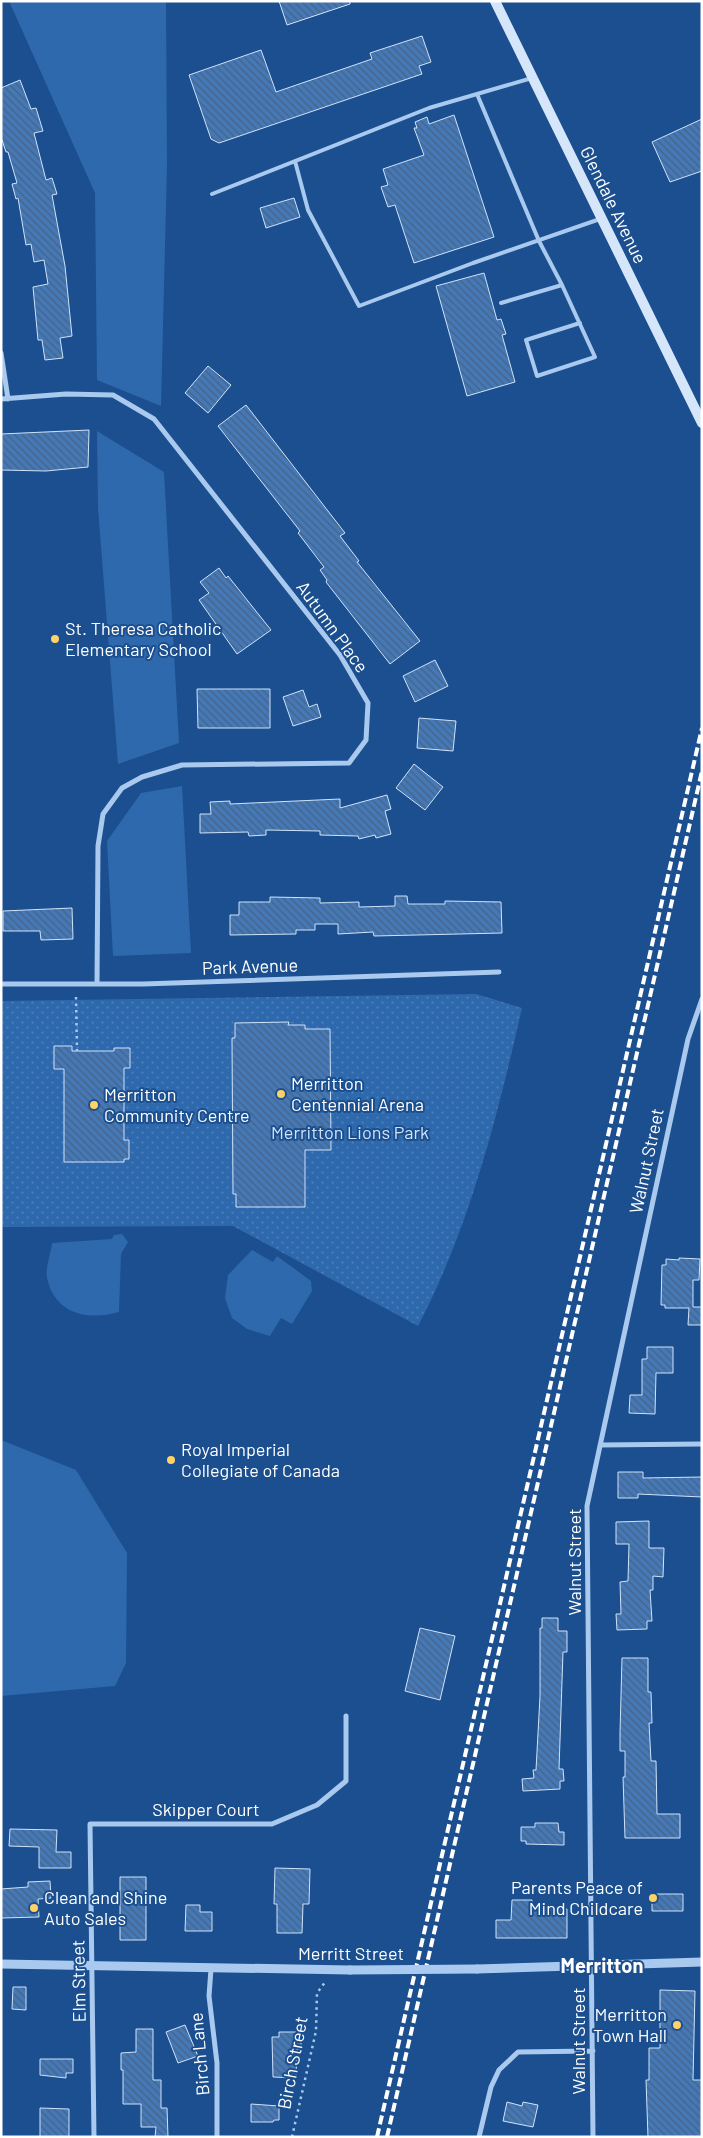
<svg xmlns="http://www.w3.org/2000/svg" width="703" height="2138" viewBox="0 0 703 2138" font-family="Barlow,sans-serif">
<style>
.grass{fill:#2e69ad}
.park{fill:url(#park-dots)}
.building{fill:url(#building-back-hatch);stroke:#cfe3fa}
.lines{fill:none;stroke-linecap:round;stroke-linejoin:round}
.path{stroke:#a9c9ee;stroke-width:2.5;stroke-dasharray:2.5 4;stroke-linecap:butt}
.service{stroke:#a9c9ee;stroke-width:4}
.minor{stroke:#a9c9ee;stroke-width:5}
.tertiary{stroke:#a9c9ee;stroke-width:9}
.secondary{stroke:#d6e6fa;stroke-width:10}
.rail{stroke:#fff;stroke-width:4;stroke-dasharray:9 4;stroke-linecap:butt}
.tertiary-bridge{stroke:#a9c9ee;stroke-width:9}
.poi-dot{fill:#ffd166;stroke:#1b4f8f;stroke-width:2}
.labels{text-anchor:middle;stroke-width:4;stroke-linejoin:round;paint-order:stroke}
.street-label{font-size:18px;fill:#fff;stroke:#1b4f8f}
.poi-label{font-size:18px;fill:#fff;stroke:#1b4f8f;text-anchor:start}
.park-label{font-size:18px;fill:#cfe3fa;stroke:#1b4f8f}
.quarter-label{font-size:20px;font-weight:bold;fill:#fff;stroke:#1b4f8f}
</style>
<defs>
<pattern id="park-dots" width="8" height="8" patternUnits="userSpaceOnUse" patternTransform="scale(1.25)"><rect width="8" height="8" fill="#2e69ad"/><path d="M2 2h.1M6 6h.1" fill="none" stroke="#4d80b9" stroke-width="1.8" stroke-linecap="round"/></pattern>
<pattern id="building-back-hatch" width="6" height="6" patternUnits="userSpaceOnUse" patternTransform="scale(1.25)"><rect width="6" height="6" fill="#4478b7"/><path d="M-1 5l2 2M0 0l6 6M5-1l2 2" fill="none" stroke="#486282"/></pattern>
</defs>
<rect width="100%" height="100%" fill="#1b4f8f"/>
<path class="grass" d="M9,1H166L167,166L161,406L97,380L95,193Z
M97,431L164,472L179,743L118,764L98,508Z
M182,786L191,953L113,956L107,841L141,793Z
M122,1234L128,1242L121,1254L119,1312C87,1321 55,1314 47,1278C45,1268 51,1253 52,1243L112,1239L114,1235Z
M252,1250L273,1262L277,1256L311,1281L312,1291L292,1324L281,1318L270,1336L247,1329L232,1318L225,1298L228,1275Z
M1,1440L76,1470L127,1553L126,1663L115,1686L1,1696Z"/>
<path class="park" d="M476,994L522,1008C497,1118 470,1226 418,1326L233,1226L1,1227V1001Z"/>
<path class="building" d="M279,1H350V4L287,25Z
M422,36L431,62L419,66L422,74L219,143L211,139L189,75L261,50L276,92L372,59L370,53Z
M20,80L31,109L36,108L43,131L34,133L46,180L52,178L57,194L52,195L65,266L72,336L60,338L63,358L45,360L42,340H38L33,287L48,284L44,260L34,262L31,244L26,245L18,198L16,199L12,184L17,183L8,152H6L1,137V88Z
M454,115L494,237L414,263L395,205L388,207L381,187L388,185L383,169L424,155L414,128H417L415,122L427,117L429,124Z
M702,119V171L670,182L652,142Z
M294,198L300,217L266,228L260,208Z
M484,273L497,320L501,319L506,334L502,335L515,382L467,396L436,286Z
M208,366L231,385L208,413L185,393Z
M246,405L345,533L340,536L359,561L357,562L420,641L390,664L326,582L327,580L320,570L324,567L298,533L300,531L218,426Z
M89,430L88,467L46,471L1,470V434Z
M219,568L226,578L228,576L271,630L237,654L199,600L209,593L200,582Z
M435,660L448,686L415,702L403,676Z
M197,689H270V728H198Z
M303,690L309,707L317,704L321,717L293,726L283,697Z
M419,718L456,721L453,751L417,748Z
M414,764L443,787L425,810L396,788Z
M387,795L391,809L385,811L391,834L376,838L375,835L359,839L358,836L320,835V831L266,830V835L249,836L248,832L200,833V814H211L210,802L230,801V804L340,799V808Z
M395,896H407L408,904H445V901L501,902L502,933L374,936L373,932L338,934V924H315V930H296V934L230,935V915H239V902H270V897L320,898V903L359,902V907L395,906Z
M72,908L73,939L41,940L40,931H3V911Z
M289,1022L288,1025H305V1029H330L331,1150H305V1207H236V1194H233L232,1038H235V1023Z
M54,1046H72V1051H114V1048H130V1068H124V1140H129V1159H124V1162H64V1069H54Z
M679,1258L700,1259L699,1280H693V1307H702V1325H688L689,1308H665V1305H661L662,1265H666V1259L679,1260Z
M647,1347H673V1373H656L655,1414L629,1413L630,1395H642V1359H647Z
M618,1472H643V1478L702,1477V1497L638,1494V1498H618Z
M649,1521V1548H664L663,1577L653,1576V1590H650L652,1621H647V1629L617,1630L616,1614H621L620,1582L628,1581L629,1544H616V1522Z
M542,1618H558V1631H567V1652H563L559,1769H563L564,1781H560V1789L523,1791L522,1779L534,1778L533,1770H536L540,1696V1628H542Z
M420,1628L455,1636L440,1700L405,1691Z
M622,1658H648V1692H651L652,1723H649L651,1761H656L657,1814H680V1838H625L623,1777H625V1751H620V1733Z
M535,1823H558L559,1832H564V1845L526,1844V1841H521V1827H535Z
M10,1829L57,1830L56,1852H71V1868H39V1847L9,1846Z
M275,1868L310,1869L309,1904H303L302,1933H277V1904H274Z
M120,1877H146V1940H120Z
M50,1881L51,1898L38,1899L39,1917L1,1918V1889L28,1887V1882Z
M652,1894H683V1911H652Z
M512,1900H532V1909H567V1938H496V1920H511Z
M186,1905H200V1912H212V1931H185Z
M13,1987H26V2010L12,2009Z
M660,1990L695,1991L693,2080H702V2137H648L646,2080H649V2048H660Z
M185,2025L198,2056L178,2063L166,2032Z
M136,2029H153V2080H161V2108H167L168,2137H155L156,2127H141V2104H123V2070H121V2053L136,2052Z
M279,2032H301V2049H297L296,2078L273,2077L272,2037H279Z
M40,2059H73V2073H66V2078L40,2075Z
M507,2102L522,2106L523,2102L538,2105L533,2127L503,2121Z
M251,2104L279,2106V2120H274L273,2122H251Z
M40,2108L69,2109V2137H40Z"/>
<g class="lines">
<path class="path" d="M76,997L77,1051
M292,2137L316,2031L317,1993L326,1981"/>
<path class="service" d="M477,94L539,241L562,285L595,357L537,376L526,340L580,323
M295,161L308,210L359,306L473,263L600,219
M212,194L429,108L532,78
M501,303L562,285"/>
<path class="minor" d="M1,353L8,399
M1,399L66,394L113,395L154,419L340,655L368,703L366,740L349,763L182,765L142,777L122,788L103,814L98,846L97,984
M1,984H143L499,972
M600,1445L702,1444
M211,1969L209,1996L217,2063V2137
M94,2137L90,1824H272L317,1805L346,1781V1716
M479,2137L491,2087L499,2070L518,2052L593,2051
M593,2137L587,1506L688,1039L702,999"/>
<path class="tertiary" d="M1,1964L350,1970
M477,1969L702,1962"/>
<path class="secondary" d="M495,1L702,423"/>
<path class="rail" d="M377,2137L702,728
M387,2137L702,771"/>
<path class="tertiary-bridge" d="M350,1970L477,1969"/>
</g>
<g class="poi-dot">
<circle cx="55" cy="639" r="5"/>
<circle cx="281" cy="1094" r="5"/>
<circle cx="94" cy="1105" r="5"/>
<circle cx="171" cy="1460" r="5"/>
<circle cx="653" cy="1898" r="5"/>
<circle cx="34" cy="1908" r="5"/>
<circle cx="677" cy="2025" r="5"/>
</g>
<g class="labels">
<g class="street-label">
<text transform="translate(613 205) rotate(64)" y="6">Glendale Avenue</text>
<text transform="translate(332 627) rotate(54)" y="6">Autumn Place</text>
<text transform="translate(250 967) rotate(-2)" y="6">Park Avenue</text>
<text transform="translate(647 1161) rotate(-78)" y="6">Walnut Street</text>
<text transform="translate(575 1562) rotate(-90)" y="6">Walnut Street</text>
<text x="206" y="1816">Skipper Court</text>
<text x="351" y="1960">Merritt Street</text>
<text transform="translate(79 1981) rotate(-91)" y="6">Elm Street</text>
<text transform="translate(579 2041) rotate(-90)" y="6">Walnut Street</text>
<text transform="translate(200 2054) rotate(-95)" y="6">Birch Lane</text>
<text transform="translate(293 2063) rotate(-79)" y="6">Birch Street</text>
</g>
<g class="poi-label">
<text x="65" y="635">St. Theresa Catholic<tspan x="65" dy="21">Elementary School</tspan></text>
<text x="291" y="1090">Merritton<tspan x="291" dy="21">Centennial Arena</tspan></text>
<text x="104" y="1101">Merritton<tspan x="104" dy="21">Community Centre</tspan></text>
<text x="181" y="1456">Royal Imperial<tspan x="181" dy="21">Collegiate of Canada</tspan></text>
<text x="643" y="1894" text-anchor="end">Parents Peace of<tspan x="643" dy="21">Mind Childcare</tspan></text>
<text x="44" y="1904">Clean and Shine<tspan x="44" dy="21">Auto Sales</tspan></text>
<text x="667" y="2021" text-anchor="end">Merritton<tspan x="667" dy="21">Town Hall</tspan></text>
</g>
<g class="park-label">
<text x="350" y="1139">Merritton Lions Park</text>
</g>
<g class="quarter-label">
<text x="602" y="1973">Merritton</text>
</g>
</g>
<rect width="703" height="2138" fill="none" stroke="#ffffff" stroke-width="5"/>
</svg>
